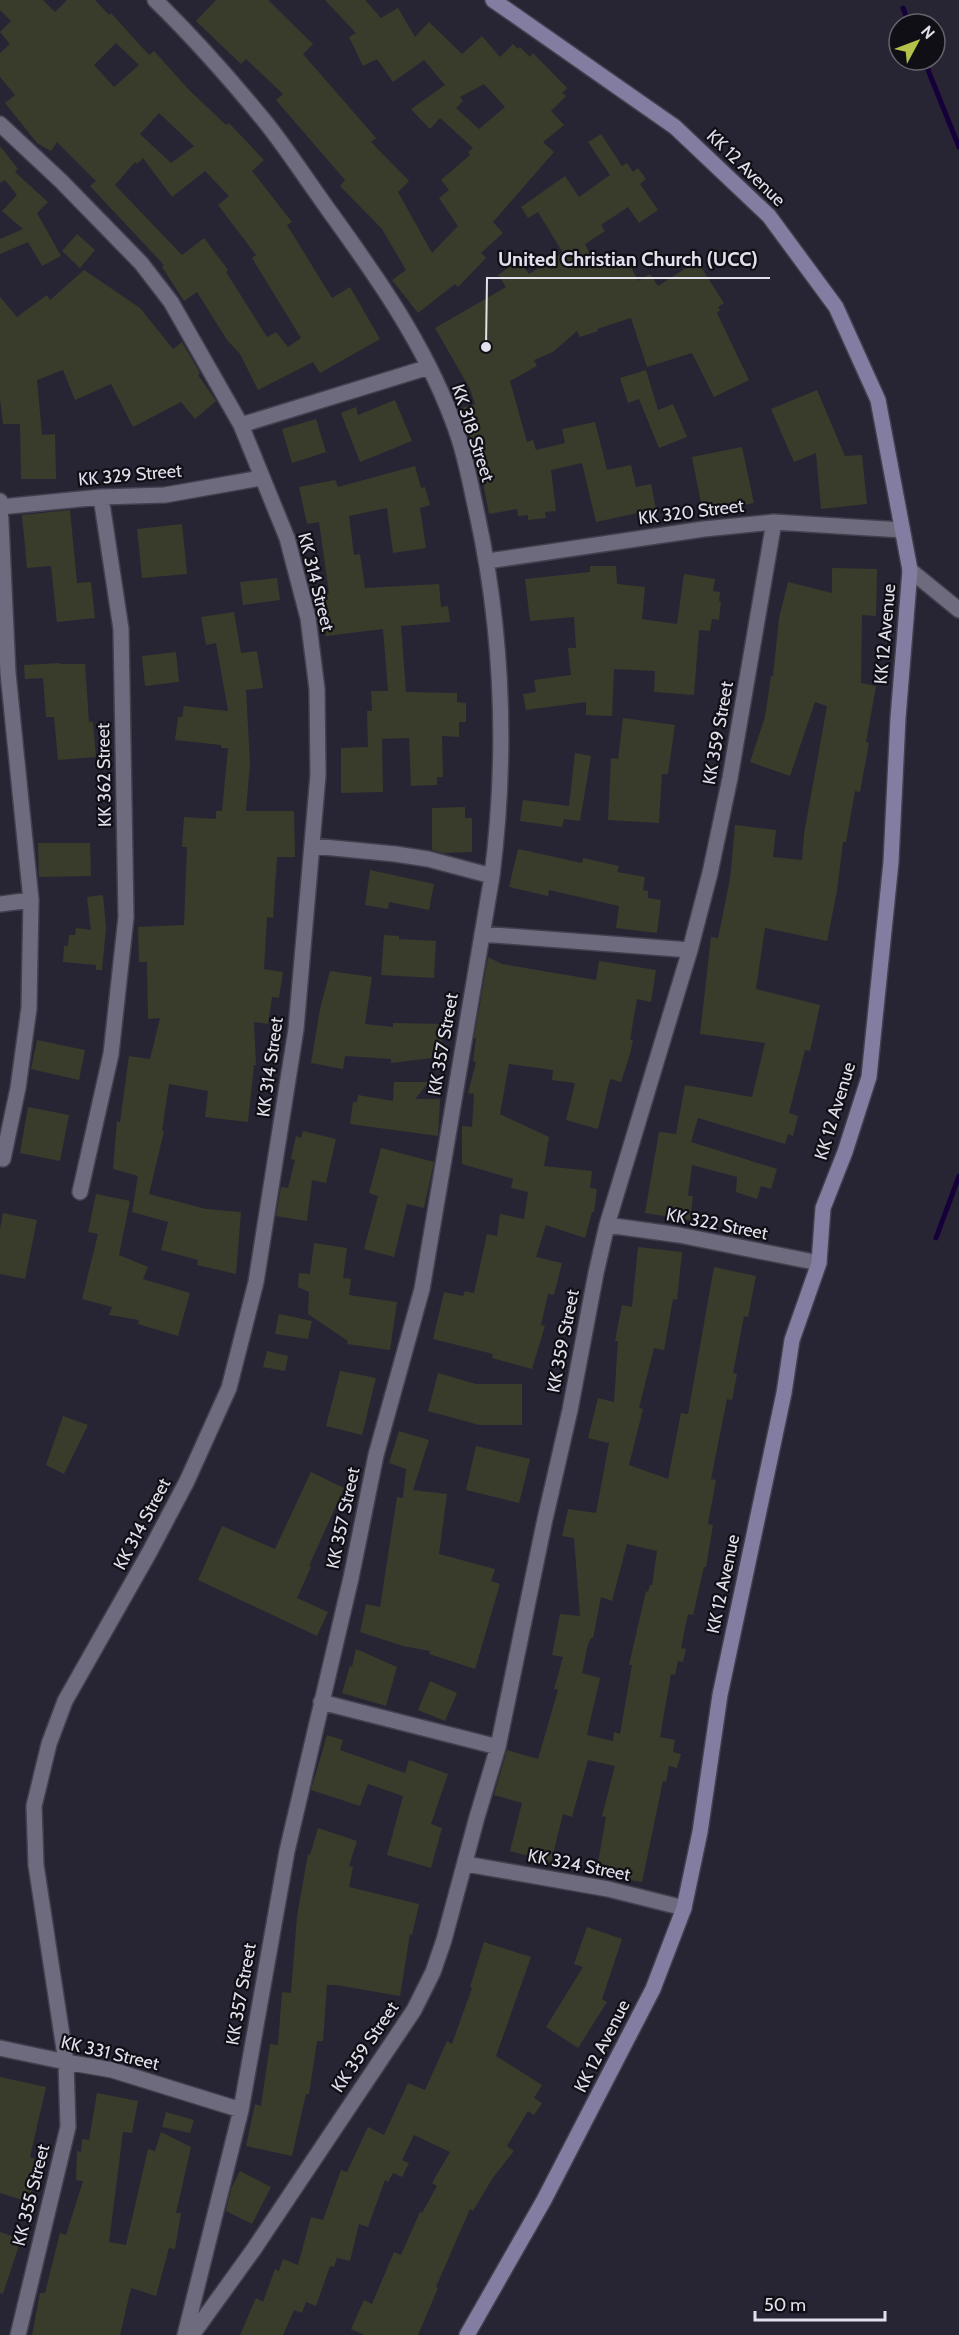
<svg xmlns="http://www.w3.org/2000/svg" width="959" height="2335" viewBox="0 0 959 2335" font-family="Cabin,sans-serif">
<style>
.lines{fill:none;stroke-linecap:round;stroke-linejoin:round}
.stream{stroke:#150039;stroke-width:5}
.building{fill:#393c2b;fill-rule:evenodd}
.minor-casing{stroke:#42404e;stroke-width:18}
.secondary-casing{stroke:#42404e;stroke-width:18}
.minor{stroke:#6d6b7d;stroke-width:15}
.secondary{stroke:#837ea1;stroke-width:15}
.labels{text-anchor:middle;stroke-width:4.5;stroke-linejoin:round;paint-order:stroke}
.street-label{font-size:18px;fill:#e1e0eb;stroke:#100f16}
.leader{fill:none;stroke:#e1e0eb;stroke-width:2}
.callout-dot{fill:#e1e0eb;stroke:#100f16;stroke-width:2}
.callout-label{font-size:20px;text-anchor:middle;font-weight:bold;fill:#e1e0eb;stroke:#100f16;stroke-width:4.5;stroke-linejoin:round;paint-order:stroke}
</style>
<rect width="100%" height="100%" fill="#272534"/>
<g class="lines">
<path class="stream" d="M903,8L909,24
M924,60L959,147
M936,1238L959,1176"/>
</g>
<path class="building" d="M0,0H43L55,12L67,0H95L109,15L111,13L149,55L154,51L189,90L226,125L229,123L264,160L252,171L292,222L287,225L332,298L350,287L380,339L320,373L313,362L258,390L240,354L227,340L197,292L184,301L162,267L164,265L90,186L96,181L57,142L51,151L37,143L5,103L15,95L0,77V53L10,44L0,32L11,21L0,10ZM116,43L139,65L114,87L94,65ZM159,113L194,146L171,163L140,134ZM143,158L172,197L205,171L229,196L218,205L256,255L252,258L301,338L288,347L276,332L267,337L226,272L228,270L204,238L182,255L115,185L135,162L137,164Z
M216,0H268L313,44L303,54L376,138L371,142L409,181L398,192L432,253L458,226L439,198L449,190L441,180L470,155L468,152L473,148L440,118L430,129L411,109L445,85L424,60L393,82L377,59L363,66L349,37L356,33L325,0H365L381,18L398,8L415,37L429,22L462,54L482,36L500,57L513,44L518,49L520,47L530,57L533,53L567,88L562,93L566,96L551,111L564,125L543,142L554,152L493,222L503,233L481,253L486,258L458,287L455,284L418,313L392,280L406,270L382,229L340,186L345,180L276,100L283,94L246,59L241,64L196,21ZM484,84L505,107L479,129L456,108L463,101L460,97Z
M601,134L622,166L627,163L633,172L638,168L646,179L640,184L658,210L639,223L628,207L601,225L605,231L585,244L596,268L625,255L638,281L650,274L658,286L697,261L724,303L718,307L720,310L717,313L749,380L714,397L692,353L647,367L631,318L597,329L598,331L580,337L577,331L553,352L534,360L537,366L510,381L527,442L533,440L536,450L565,443L562,429L595,422L607,470L631,465L636,487L651,484L656,509L596,522L582,463L551,470L556,511L545,512L546,518L528,520V515L518,516L517,509L489,514L483,483H487L477,459L462,408L475,404L470,389L435,328L506,287L498,275L519,260L529,274L563,253L538,212L528,218L521,207L565,176L579,197L610,175L588,142Z
M0,146L18,169L15,172L48,202L37,213L61,256L42,266L28,242L0,254V239L23,229L2,211L17,195L5,180L0,183Z
M77,234L95,250L80,268L62,251Z
M84,270L140,308L173,349L182,342L200,373L198,375L216,401L195,419L181,402L133,427L111,384L75,400L63,370L37,380L42,435L55,434L56,479H21L20,424H3L0,399V297L17,317L47,295L50,300Z
M646,370L658,410L673,404L687,437L659,448L639,399L628,403L620,378Z
M817,390L845,456L862,455L867,504L821,509L816,453L794,462L771,409Z
M395,400L412,441L360,462L341,413L356,407L358,415Z
M316,419L326,452L292,463L282,429Z
M742,447L754,503L703,513L692,457Z
M415,466L421,488L425,487L430,505L420,508L426,548L393,553L387,508L349,516L354,555L360,554L365,588L439,584L441,607L448,606L450,622L401,626L406,692L457,693V702L466,703V722H459V737L442,736L443,777H437V785L411,786L409,738L382,739L383,792L341,793V748L368,747L367,711H372L371,691H388L383,629L326,636L321,594L329,593L319,522L307,524L299,487L335,480L338,487Z
M70,510L77,583L91,582L95,618L57,622L51,566L27,568L22,515Z
M182,524L187,574L142,578L137,529Z
M590,566H616L617,584L645,587L642,619L677,624L684,574L715,579L713,591L720,592L719,601L721,602L719,620L712,619L710,631L699,630L694,695L654,692L655,671L614,669L612,716L586,715V702L526,710L523,694L536,692L534,680L571,675L568,648H576L574,617L530,621L525,579L590,572Z
M832,568L877,569L876,616L862,615L861,683L876,686L866,742L869,743L860,792L855,791L846,842H843L837,891L827,941L765,928L756,989L820,1005L810,1051L805,1050L789,1113L798,1116L793,1136L788,1134L785,1144L698,1118L691,1142L777,1169L771,1189L761,1186L757,1199L736,1192L737,1177L692,1165L688,1196H693L690,1220L645,1213L659,1132L676,1134L685,1085L752,1097L765,1043L700,1034L711,937L718,938L730,879L735,825L776,830L773,857L802,860L804,834L827,706L815,702L790,776L750,762L765,717L771,676H773L779,618L788,582L832,593Z
M277,578L280,600L243,605L240,582Z
M234,612L241,653L257,651L263,688L246,690L250,763L246,811H294L295,857H277L273,918L267,917L264,969L283,972L279,998L272,997L268,1024L254,1022L256,1065H254L248,1122L205,1117L208,1091L169,1084L162,1131H164L149,1194L206,1209L241,1212L236,1274L197,1265L198,1260L161,1250L168,1222L132,1212L138,1176L113,1169L117,1121L120,1122L129,1056L150,1059L160,1018L148,1019L147,962H139L138,927L184,925L187,847H182L184,817L216,819V811H222L228,748H221V745L175,740L178,717H182L184,706L228,711L216,643L206,645L201,617Z
M176,652L179,682L145,686L142,656Z
M60,663V664H85L89,722H93L96,757L58,760L54,717H46L43,678L25,679L24,665Z
M623,718L675,725L668,774H662L659,823L608,820L611,758L618,759Z
M575,753L591,756L580,821L564,819L562,827L520,821L523,800L569,806Z
M465,807V818H472V852L443,853L432,850V808Z
M38,843H90L91,876L39,877Z
M518,849L582,863L583,858L619,866L617,872L645,877L643,890L648,891V898L661,900L657,933L616,928L619,906L549,890L548,896L509,887Z
M370,870L434,884L429,910L389,902L388,909L365,905Z
M103,895L106,928L102,970H96V965L63,962L64,946H68L69,935H75L76,928L91,930L87,897Z
M384,935L399,936V939L436,941L434,978L381,975Z
M488,957L502,964L596,980L599,961L656,970L651,1002L637,999L630,1040H633L630,1054L621,1082L610,1079L598,1129L566,1120L575,1083L552,1080L553,1070L509,1064L500,1114L549,1137L544,1166L592,1171L590,1188L597,1189L594,1212H592L585,1238L546,1225L536,1257L562,1263L554,1295L548,1294L541,1325L545,1326L532,1369L492,1358L493,1354L433,1339L444,1292L463,1296L465,1291L474,1293L487,1234L497,1236L500,1214L524,1219L528,1192L511,1188L513,1179L462,1164V1126L472,1127L474,1094L468,1093L476,1062L473,1061L476,1038H474Z
M330,971L372,977L365,1024L393,1027V1023L444,1024L440,1057L391,1063V1059L345,1056L343,1069L311,1063L320,1009Z
M37,1040L85,1050L79,1080L31,1069Z
M394,1082H429L415,1099H440L438,1136L350,1124L353,1102H357L358,1095L393,1101Z
M28,1107L69,1115L60,1161L20,1153Z
M303,1131L336,1139L326,1183L312,1180L307,1221L276,1216L281,1187L288,1188L295,1160L291,1159L296,1136L301,1138Z
M381,1148L434,1162L424,1208L407,1204L394,1257L364,1249L378,1196L369,1193Z
M96,1194L130,1201L119,1255L148,1267L143,1279L190,1293L178,1336L138,1324L139,1320L109,1315L112,1307L82,1299L98,1234L88,1232Z
M3,1213L37,1220L25,1279L0,1274V1229Z
M314,1243L347,1248L343,1278L351,1279L349,1295L397,1302L390,1350L347,1344L348,1341L308,1314L309,1292L298,1287L299,1273L310,1274Z
M638,1247L682,1252L677,1300L673,1299L664,1350L654,1348L639,1408L643,1409L629,1465L668,1479L681,1413L688,1414L714,1267L756,1276L748,1317L744,1316L733,1373L737,1374L732,1400L727,1399L711,1479L716,1480L708,1524L713,1525L706,1567H704L693,1615L688,1614L681,1648L686,1649L683,1662L678,1661L675,1675L671,1674L660,1737L675,1740L673,1752L681,1754L677,1768L669,1766L666,1782L663,1781L642,1882L596,1874L606,1817L602,1816L615,1766L588,1760L572,1817L563,1814L551,1862L510,1851L522,1803L494,1795L507,1750L538,1759L558,1690L554,1689L563,1657L552,1655L560,1614L580,1616L574,1538L562,1536L568,1509L596,1513L609,1443L588,1438L598,1398L614,1402L618,1341H615L622,1305L632,1307ZM627,1544L657,1551L652,1585H650L648,1592L646,1591L629,1665H632L620,1734L614,1732L613,1741L587,1735L600,1678L582,1673L588,1644L591,1638H593L601,1597L612,1601Z
M279,1314L312,1321L308,1339L275,1334Z
M267,1351L288,1356L285,1371L263,1367Z
M340,1371L376,1378L362,1435L326,1426Z
M438,1373L476,1384H522V1425H479L428,1411Z
M63,1416L88,1425L64,1474L46,1465Z
M399,1431L429,1440L413,1490L447,1494L439,1554L495,1569L491,1581L500,1584L475,1669L429,1654L430,1651L403,1646L360,1632L366,1604L380,1607L397,1497L403,1498L406,1469L389,1463Z
M476,1446L530,1459L519,1503L466,1490Z
M311,1472L344,1488L309,1566L311,1567L297,1598L328,1612L317,1636L198,1580L222,1526L275,1549Z
M356,1649L397,1667L386,1706L342,1693L350,1666L352,1667Z
M430,1681L457,1693L445,1721L418,1710Z
M327,1735L343,1740L340,1750L405,1773L409,1760L448,1774L431,1824L442,1828L431,1868L387,1855L403,1796L368,1784L360,1806L311,1790Z
M318,1828L357,1841L349,1866L353,1867L349,1887L419,1904L412,1935L410,1934L400,1996L336,1985H327L323,2041H317L309,2094H306L292,2156L246,2146L255,2104L261,2106L270,2044L278,2045L282,1992L291,1993L297,1916L308,1854L310,1855Z
M587,1927L622,1939L602,1999L607,2002L578,2048L546,2027L583,1967L574,1964Z
M484,1942L531,1957L496,2056L542,2085L534,2098L542,2103L534,2115L528,2111L507,2146L514,2151L492,2179L473,2211L470,2209L436,2287L438,2288L418,2335H364L351,2329L364,2300L372,2304L394,2252L401,2255L420,2212L422,2213L437,2186L432,2183L450,2152L414,2135L402,2160L409,2163L402,2177L393,2173L388,2182L385,2180L368,2227L359,2224L350,2261L337,2258L334,2267L330,2266L316,2306L306,2302L302,2313L294,2310L283,2335H240L256,2298L263,2302L275,2269L279,2271L283,2259L298,2265L311,2217L323,2220L341,2170L347,2172L368,2127L384,2135L408,2083L425,2090L447,2041L452,2044L472,1988L470,1987Z
M0,2077L46,2087L30,2157L41,2161L28,2202L0,2193Z
M97,2093L138,2101L132,2133L123,2132L109,2242L126,2245L148,2149L155,2151L161,2132L191,2147L176,2213H181L175,2249L169,2248L156,2296L131,2288L120,2335H32L40,2293H45L60,2233L66,2235L83,2181L76,2180L77,2151L81,2152L82,2139L89,2140Z
M166,2112L194,2120L190,2133L162,2127Z
M240,2171L271,2187L252,2224L226,2211L231,2189Z
M0,2232L21,2239L3,2294L0,2293Z"/>
<g class="lines">
<g class="minor-casing">
<path id="minor" d="M155,0C195,39 232,81 267,124C289,152 309,183 330,212C377,277 424,344 452,419C464,449 470,482 477,514C503,633 507,756 492,876L422,1289L376,1455L351,1578L287,1851L241,2110L185,2335
M0,124L61,181L141,263L171,302L241,425L287,538L308,618L317,689L318,775L296,1029L256,1282L229,1388L187,1481L149,1553L65,1701L49,1744L34,1806L36,1865L66,2062L68,2127L18,2335
M241,425L429,367
M0,501L8,673L31,900L29,1008L18,1088L3,1159
M0,507L101,497L165,495L261,478
M488,561L704,529L774,522L902,530
M910,570L959,610
M313,846L395,854L428,859L492,876
M0,904L31,900
M482,934L690,950
M80,1192L111,1054L126,917L121,629L101,497
M607,1225L679,1235L819,1263
M321,1702L498,1747
M466,1864L608,1889L684,1908
M0,2048L66,2062L112,2070L241,2110
M192,2335L254,2249L414,2010L433,1972L444,1940L477,1817L498,1747L545,1519L570,1410L596,1273L607,1225L690,950L710,873L730,778L774,522"/>
</g>
<g class="secondary-casing">
<path id="secondary" d="M467,2335L544,2200L653,1989L684,1908L700,1832L720,1695L784,1393L792,1340L819,1263L823,1208L845,1152L869,1077L891,862L898,718L910,570L878,400L836,307L769,216L675,127L493,0"/>
</g>
<use href="#minor" class="minor"/>
<use href="#secondary" class="secondary"/>
</g>
<g class="labels">
<g class="street-label">
<text transform="translate(746 168) rotate(44)" y="6">KK 12 Avenue</text>
<text transform="translate(473 433) rotate(72)" y="6">KK 318 Street</text>
<text transform="translate(130 475) rotate(-5)" y="6">KK 329 Street</text>
<text transform="translate(691 512) rotate(-7)" y="6">KK 320 Street</text>
<text transform="translate(316 582) rotate(76)" y="6">KK 314 Street</text>
<text transform="translate(885 634) rotate(-85)" y="6">KK 12 Avenue</text>
<text transform="translate(718 733) rotate(-80)" y="6">KK 359 Street</text>
<text transform="translate(104 775) rotate(-91)" y="6">KK 362 Street</text>
<text transform="translate(443 1044) rotate(-80)" y="6">KK 357 Street</text>
<text transform="translate(270 1067) rotate(-82)" y="6">KK 314 Street</text>
<text transform="translate(835 1111) rotate(-73)" y="6">KK 12 Avenue</text>
<text transform="translate(717 1224) rotate(11)" y="6">KK 322 Street</text>
<text transform="translate(563 1341) rotate(-79)" y="6">KK 359 Street</text>
<text transform="translate(343 1518) rotate(-78)" y="6">KK 357 Street</text>
<text transform="translate(142 1524) rotate(-62)" y="6">KK 314 Street</text>
<text transform="translate(723 1584) rotate(-78)" y="6">KK 12 Avenue</text>
<text transform="translate(579 1865) rotate(11)" y="6">KK 324 Street</text>
<text transform="translate(241 1994) rotate(-80)" y="6">KK 357 Street</text>
<text transform="translate(602 2046) rotate(-63)" y="6">KK 12 Avenue</text>
<text transform="translate(365 2047) rotate(-56)" y="6">KK 359 Street</text>
<text transform="translate(110 2053) rotate(13)" y="6">KK 331 Street</text>
<text transform="translate(31 2195) rotate(-76)" y="6">KK 355 Street</text>
</g>
</g>
<path class="leader" d="M486 347L487 278H770"/>
<circle class="callout-dot" cx="486" cy="347" r="6"/>
<g class="callout-label">
<text x="628" y="266">United Christian Church (UCC)</text>
</g>
<g transform="translate(917 42) rotate(49)"><circle r="28" fill="#100f16" stroke="#64636b" stroke-width="1.5"/>
<path d="M0-4.5L10 22L0 15L-10 22Z" fill="#b5c24a"/>
<text y="-9" font-size="16" font-weight="bold" text-anchor="middle" fill="#e1e0eb">N</text>
</g>
<path d="M755 2311v9h130v-9" fill="none" stroke="#e1e0eb" stroke-width="3"/>
<text x="764" y="2311" font-size="18" fill="#e1e0eb" stroke="#100f16" stroke-width="4.5" paint-order="stroke">50 m</text>
</svg>
